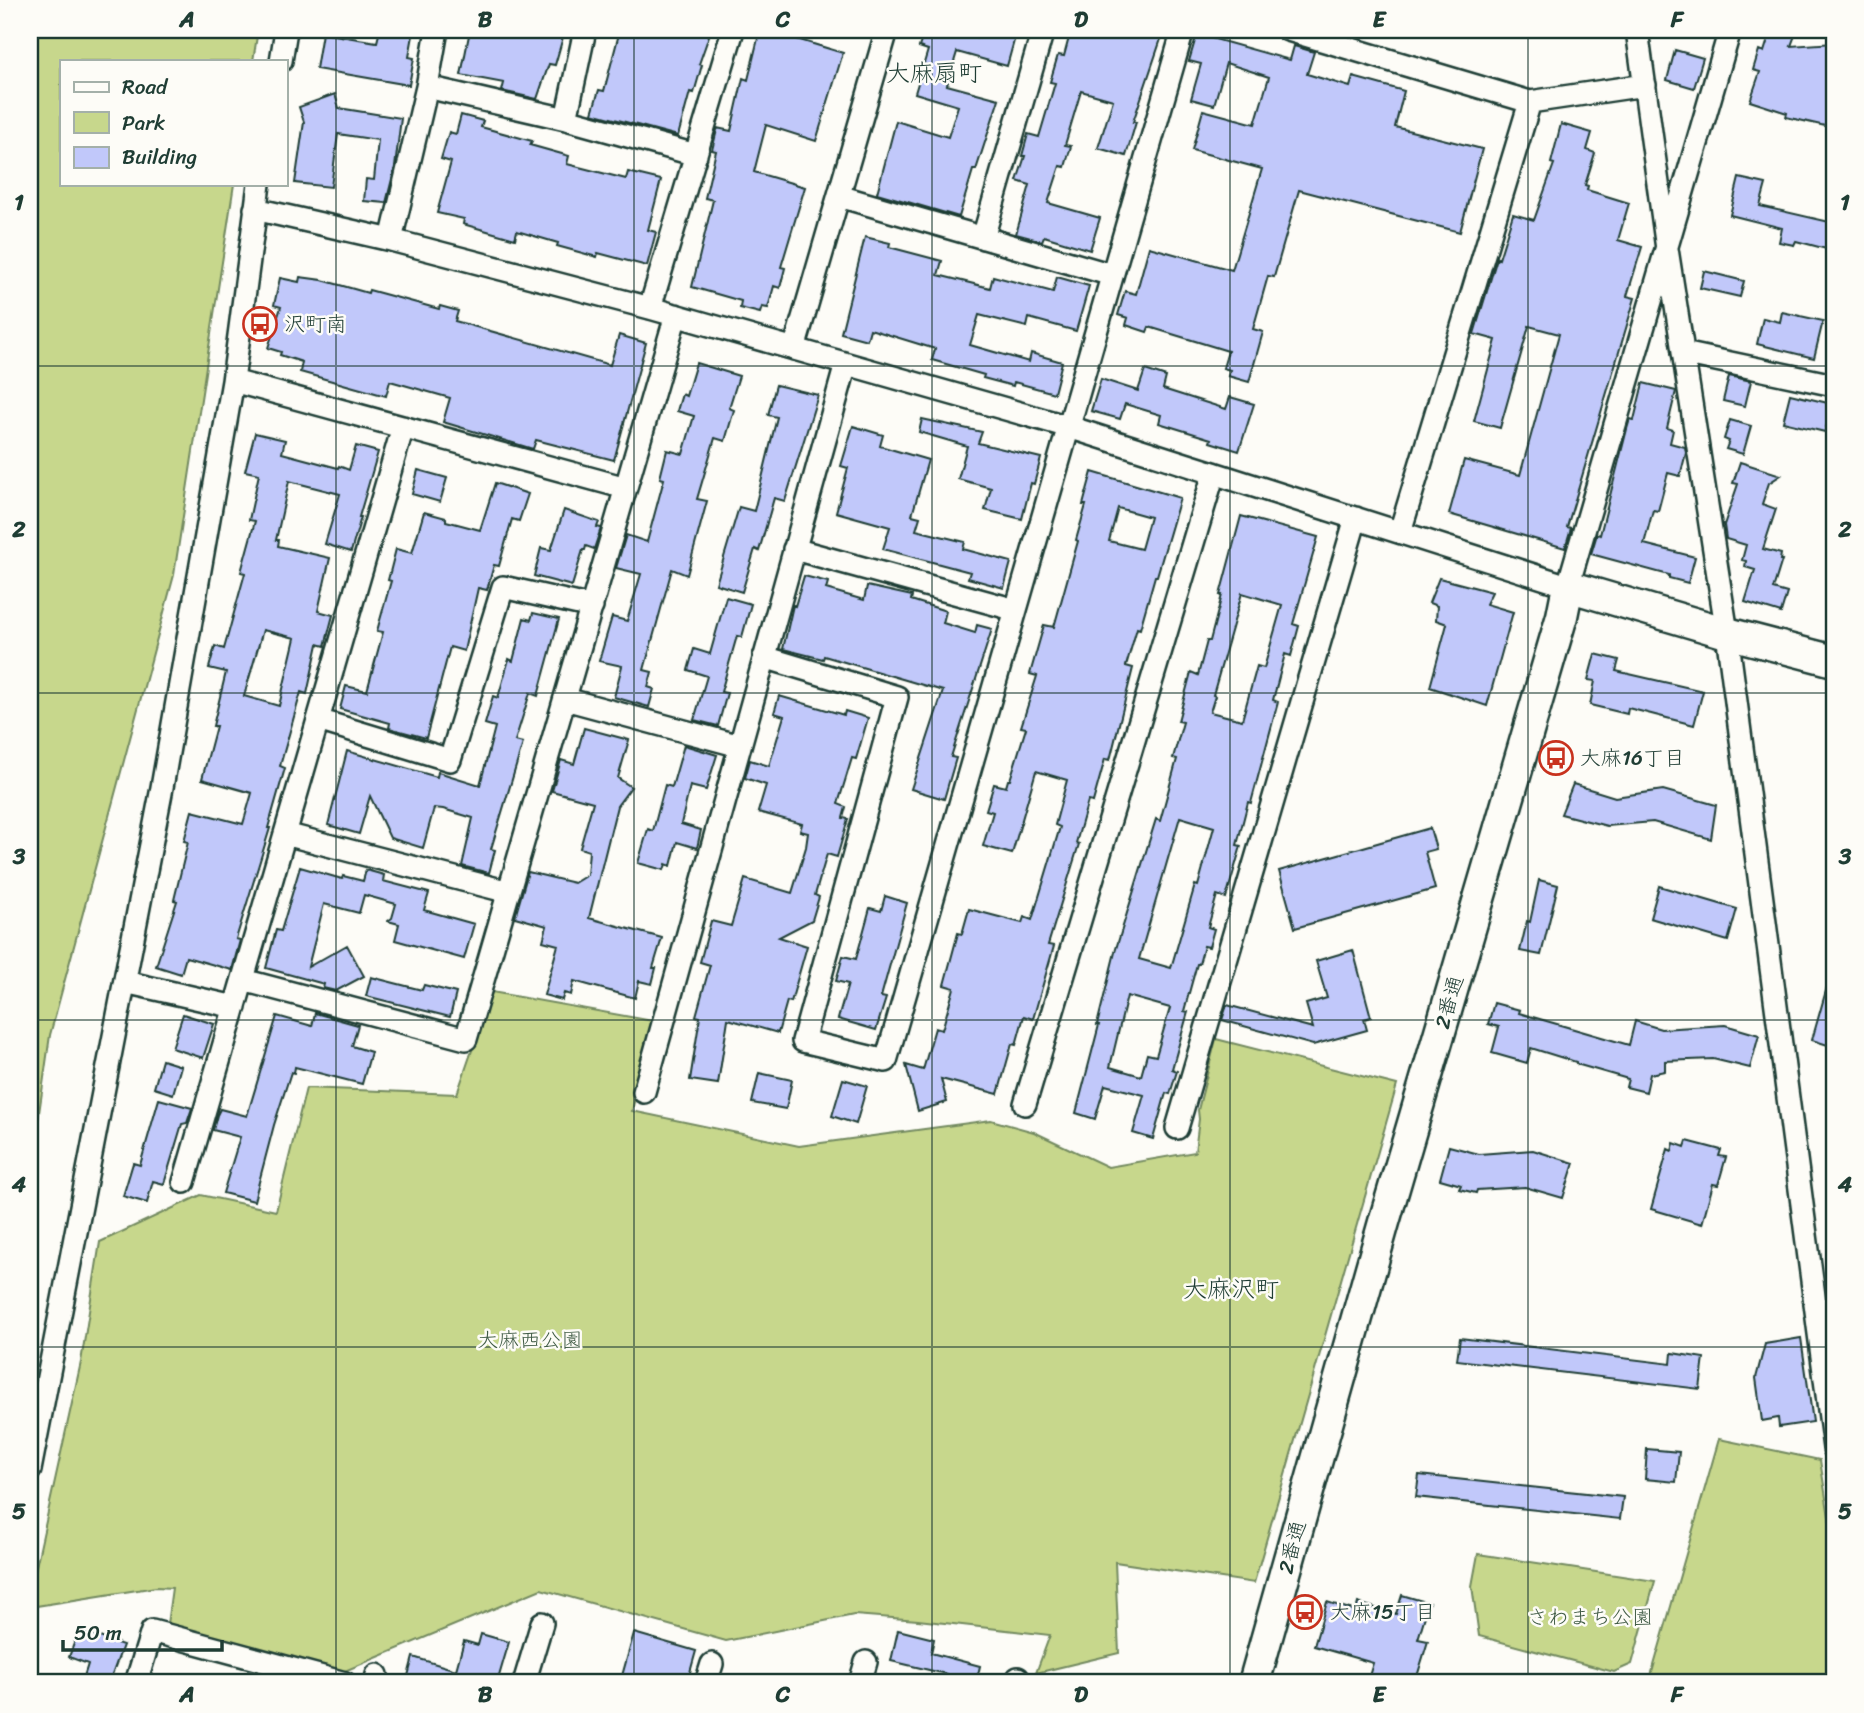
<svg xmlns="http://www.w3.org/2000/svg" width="1864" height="1713" viewBox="0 0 1864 1713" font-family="Sriracha,'Klee One',sans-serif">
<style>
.green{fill:#c7d78c;stroke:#738a60;stroke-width:2}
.building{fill:#c1c8fa;stroke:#1f3d34;stroke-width:2;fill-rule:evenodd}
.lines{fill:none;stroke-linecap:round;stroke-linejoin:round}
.street-casing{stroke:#1f3d34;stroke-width:26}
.secondary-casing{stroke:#1f3d34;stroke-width:35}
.street{stroke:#fdfcf7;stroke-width:21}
.secondary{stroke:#fdfcf7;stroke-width:30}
.grid{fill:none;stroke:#1f3d34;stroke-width:2;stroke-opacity:0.55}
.labels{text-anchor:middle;stroke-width:5;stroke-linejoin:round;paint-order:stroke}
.poi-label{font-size:21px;fill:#1f3d34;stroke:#fdfcf7;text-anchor:start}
.street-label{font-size:21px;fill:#1f3d34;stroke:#fdfcf7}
.park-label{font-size:21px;fill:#415c46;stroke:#fdfcf7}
.quarter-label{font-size:24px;fill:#1f3d34;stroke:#fdfcf7}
.neatline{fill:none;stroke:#1f3d34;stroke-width:2.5}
.grid-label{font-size:23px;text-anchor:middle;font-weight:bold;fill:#1f3d34}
</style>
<rect width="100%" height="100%" fill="#fdfcf7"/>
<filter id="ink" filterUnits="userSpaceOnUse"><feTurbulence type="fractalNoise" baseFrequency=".0143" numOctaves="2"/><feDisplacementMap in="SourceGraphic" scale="14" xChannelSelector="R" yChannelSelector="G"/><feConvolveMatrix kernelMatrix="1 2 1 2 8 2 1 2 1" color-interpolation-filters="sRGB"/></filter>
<g filter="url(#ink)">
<path class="green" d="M30,30H258L253,61H61V184H234L174,575L50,1035L30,1177Z
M492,992L653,1021L632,1111L799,1146L991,1120L1034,1132L1108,1167L1195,1152L1199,1119L1198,1110L1216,1039L1397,1085L1254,1583L1115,1562L1119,1653L1036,1673L1050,1635L918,1620L854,1615L726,1641L541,1589L340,1673L167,1624L172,1588L156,1587L30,1607V1594L81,1362L100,1242L201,1195L276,1211L306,1088L457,1094Z
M1719,1439L1820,1460L1834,1549V1683H1649Z
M1478,1554L1655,1581L1632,1664L1614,1672L1479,1636L1472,1586Z"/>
<path class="building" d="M380,30H414L409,57L414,58L409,85L316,69L322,33L377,42Z
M470,30H495L530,37L532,30H565L555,65L549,64L537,99L502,91L504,83L461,75Z
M620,30H711L699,64L702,65L694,93L690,92L678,136L592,113L599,90L604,91Z
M760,30H776L791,34L790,37L843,53L816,141L766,125L754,172L805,187L781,267L785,268L780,288L774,286L768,308L762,307L760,313L740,308L741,301L692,287L713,200L705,198L716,151L712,150L717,130V128L731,131L743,78L748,80Z
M925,30H953L979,38L981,30H1017L1007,66L957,52L947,85L999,99L976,170H973L959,217L877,193L896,121L948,137L958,106L915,93L928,50L919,47Z
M1071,30H1164L1133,122H1136L1126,156L1098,148L1113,100L1081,91L1065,145L1071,146L1065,167L1060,166L1048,203L1100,218L1090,250L1044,236L1042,241L1016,234L1030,185L1017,181L1025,156H1022L1028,134L1039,137L1055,83L1050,82L1058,55L1064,56Z
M1771,30H1797L1791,46L1834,43V128L1786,117L1787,113L1750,101L1760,72L1753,70L1759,50L1764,52Z
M1197,34L1290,60L1294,46L1314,52L1307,74L1350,87L1353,77L1404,91L1395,127L1482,149L1460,232L1299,190L1274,277L1268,276L1253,329L1263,332L1249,382L1228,376L1230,370L1223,368L1228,351L1149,327L1147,332L1126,325L1128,318L1118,315L1125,291L1136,294L1149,247L1232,270L1262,169L1192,150L1203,110L1255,124L1269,77L1226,63L1214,105L1191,99L1201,64L1189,61Z
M1675,50L1703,58L1694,88L1667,80Z
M335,94L339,108L401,118L395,167L386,203L364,201L366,179L374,180L378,140L338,134L331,187L295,183L304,122L299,107Z
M461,115L483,121L481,127L532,141L530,145L569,156L567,164L626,179L628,172L661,180L648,230L656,232L647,266L598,253L597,257L557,246L558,243L517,231L515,239L463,224L464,219L437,213L451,162L441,159L449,132L456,134Z
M1561,124L1592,133L1587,150L1595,153L1585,185L1588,186L1587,190L1629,203L1618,240L1642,247L1627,296L1635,298L1567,527L1571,528L1565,548L1449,514L1464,460L1520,475L1559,334L1529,326L1500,428L1474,421L1496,340L1474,334L1497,258L1499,259L1513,214L1534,220L1554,164L1551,163Z
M1739,178L1766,184L1760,206L1834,223V251L1796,241L1794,245L1779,242L1782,228L1730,215Z
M865,237L890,243L889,247L942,261L938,275L990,288L993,276L1053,292L1057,277L1089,286L1076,331L1029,318L1027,327L979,315L970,345L1029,362L1031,353L1062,362L1054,393L1014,382L1013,386L983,378L984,375L932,360L935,349L870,329L867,340L841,333Z
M1704,271L1744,281L1740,297L1700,288Z
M300,277L322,280L368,293L369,290L439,309L440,306L458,311L455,321L610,365L619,335L646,343L614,460L536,440L533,449L443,422L450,398L390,381L386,396L300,372L302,362L280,355L281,352L268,348L281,307L274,305L280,278L299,282Z
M1782,312L1823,321L1814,358L1757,344L1763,318L1780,322Z
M696,363L739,376L729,408L734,410L725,441L715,438L697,499L707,501L687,575L672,569L644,670L652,672L648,687L654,689L649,707L614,697L622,666L599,661L612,617L627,621L641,574L616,568L626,535L647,542L664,479L660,478L667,450L683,454L694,416L677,411L682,394L686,396Z
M1145,370L1166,377L1163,389L1226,409L1230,397L1254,404L1239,451L1210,442L1211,439L1159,423L1161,415L1125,404L1120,419L1091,411L1101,379L1138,391Z
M1729,376L1751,381L1745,406L1723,401Z
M1643,383L1676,391L1667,428L1673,430L1670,443L1685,447L1686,453L1680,476L1668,473L1658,511L1653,510L1644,544L1695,557L1688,583L1669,578V575L1591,554L1597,534L1600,535L1627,429L1630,419L1634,420Z
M776,385L818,395L785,501L774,498L759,551L755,549L742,592L716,584L739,507L754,511L777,417L768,415Z
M1790,394L1832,404L1825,432L1783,422Z
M922,419L982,432L978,443L1041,458L1034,484L1031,483L1022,519L985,510L991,488L958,479L967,446L919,432Z
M1730,420L1751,426L1743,454L1726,449L1729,441L1724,439Z
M853,426L883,435L880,446L928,460L912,515L920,517L916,530L965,542L963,549L1011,562L1004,588L968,578L970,572L883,549L890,527L836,512L848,468L841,466Z
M255,433L285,440L282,453L338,468L339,466L349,470L356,446L378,452L359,517H361L351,552L325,544L340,494L289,481L276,540H279L278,546L330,558L318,611L333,615L325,646L318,644L307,694L301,692L280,766L285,768L268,828H270L236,939L240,940L232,970L186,957L181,974L156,966L177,901L174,900L188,842L184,841L192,811L243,824L252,793L202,779L216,726H213L226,672L209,668L215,646L224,649L245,573L241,572L255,521L249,520L259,474L245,471ZM263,630L295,638L279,706L244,696Z
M1740,462L1781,475L1769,483L1762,504L1776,509L1763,549L1781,554L1780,560H1782L1773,589L1787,593L1781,613L1745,602L1755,570L1745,567L1746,561L1742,560L1746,545L1726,539L1724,525L1738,484L1733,483Z
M418,470L447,478L440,502L412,494Z
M1092,472L1180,498L1157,576H1155L1140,629L1137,628L1126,666L1133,668L1110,760L1105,759L1093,802L1088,801L1076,843L1079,844L1048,945L1054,946L1033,1019L1024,1016L1016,1045L1012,1044L998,1094L941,1079L947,1102L918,1111L906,1065L923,1070L935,1028L942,1030L954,988L944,985L958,933L962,934L969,909L1022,923L1024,917L1032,920L1060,827L1055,825L1067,780L1036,771L1012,854L983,846L993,812L986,810L994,784L1006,787L1008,780H1010L1026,728L1021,727L1037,676L1030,674L1044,625L1054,627L1078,541L1076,540L1086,505H1083ZM1118,508L1150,517L1141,549L1109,541Z
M495,483L528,494L519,521L512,519L499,566L494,565L487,590L478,588L464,651L450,647L426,738L389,728L390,723L340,709L346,686L367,691L383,632L377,631L391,581L388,580L396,549L412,553L424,512L446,518V521L480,530Z
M564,510L599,522L597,527L601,528L594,549L586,546L585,550H583L572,586L534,576L541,548L551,550Z
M1241,516L1318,537L1293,624L1299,626L1291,656L1285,654L1273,700L1278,702L1251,803L1248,802L1237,845L1241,846L1226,898L1217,895L1208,927L1214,929L1209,947L1204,946L1199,964H1197L1184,1011L1188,1012L1172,1069L1177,1071L1170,1094L1166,1093L1153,1139L1133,1133L1144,1095L1105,1085L1095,1119L1076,1113L1099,1025H1097L1115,952L1156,819L1160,821L1177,759L1173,758L1183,722L1178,721L1191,672L1198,675L1207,641H1210L1222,595H1220ZM1242,593L1282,605L1264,668L1257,666L1242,720L1210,712L1215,696L1213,695ZM1180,817L1214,827L1198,886L1195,885L1171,968L1139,959ZM1127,996L1170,1008L1156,1056L1147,1054L1141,1076L1110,1067Z
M804,576L828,582L826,589L864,600L867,586L912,596L911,600L946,611L943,623L975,633L977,625L992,629L951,757L956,758L944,799L911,789L943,691L824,656L823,659L783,649L793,605L795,606Z
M1439,578L1492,592L1486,604L1513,612L1487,706L1430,687L1447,624L1436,620L1437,606L1429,603Z
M726,597L751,604L742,637L737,636L721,692L727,693L718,726L694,720L707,676L688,670L694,649L710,654Z
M533,613L559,619L538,696L530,693L515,741L523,743L491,849L495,850L489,873L462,866L473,818L443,809L434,808L423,848L390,838L370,796L359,834L328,825L347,751L437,777L438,772L480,785L495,727L485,724L493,696L498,698L509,659L513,661L524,618L531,620Z
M1595,654L1619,660L1616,671L1703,691L1694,725L1628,708L1627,714L1590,705L1595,681L1588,680Z
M779,696L844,715L845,711L868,718L856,759L852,758L838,804L846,807L843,818L848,819L837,857L827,854L815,895L819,897L812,920L779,937L807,946L791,1002L787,1001L778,1033L728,1019L718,1084L690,1080L700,1017L696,1016L710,965L700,962L711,921L731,926L745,879L792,893L806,847L808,833L800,831L802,824L758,812L766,785L745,778L750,760L769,766L784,716L774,713Z
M584,728L629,740L618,778L631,787L617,806L589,918L662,938L653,968H656L652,984L639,981L635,998L574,981L571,995L564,993L562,1000L544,995L558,945L543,941L547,926L515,917L528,872L574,883L587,875L589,851L580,848L593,802L552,791L561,760L574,764Z
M684,745L717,755L706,790L690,786L681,824L701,830L697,848L677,842L671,866L666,864L664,870L638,863L648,829L653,831L665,785L672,787Z
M1573,784L1615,797L1663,790L1716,805L1711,839L1653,822L1607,826L1561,814Z
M1430,828L1436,849L1425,852L1435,889L1295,928L1279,871Z
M300,867L342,879L343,876L363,881L366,870L384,875L383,881L429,893L424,910L474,924L464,959L395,940L399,924L388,921L392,918L396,904L364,895L359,913L324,904L308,967L347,945L364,976L336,991L323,988L324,984L266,968L276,930L281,931Z
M1539,880L1558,885L1541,955L1520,951L1527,921L1530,922Z
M1659,886L1737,909L1728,941L1650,918Z
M885,896L907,903L881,997L886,998L876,1030L838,1019L848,984L836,981L843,956L856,959L870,908L881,911Z
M1353,950L1371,1017L1364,1019L1367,1030L1313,1045L1222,1020L1227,1005L1313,1028L1306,1004L1327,998L1316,961Z
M371,977L422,990L424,985L456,993L450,1017L366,996Z
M1829,980L1834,981V1047L1812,1040Z
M1494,1003L1520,1010L1519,1013L1629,1045L1635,1021L1661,1029L1725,1025L1759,1035L1750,1068L1713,1059L1665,1061V1071L1650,1074L1646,1092L1626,1087L1628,1079L1576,1064V1062L1531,1048L1527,1063L1492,1053L1499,1027L1488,1024Z
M315,1013L358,1025L352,1046L371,1052L362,1084L295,1067L294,1073L291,1072L274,1125L254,1201L223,1193L240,1137L213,1130L217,1115L220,1109L247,1116L277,1016L312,1026Z
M183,1014L214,1024L203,1058L172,1048Z
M162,1060L181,1066L173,1094L154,1088Z
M759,1073L792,1080L786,1109L752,1103Z
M843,1079L867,1086L856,1124L832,1116Z
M159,1099L192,1108L187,1123L182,1124L164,1184L153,1181L147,1203L123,1196L133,1163L140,1165Z
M1687,1141L1721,1150L1719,1156L1726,1157L1718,1185L1713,1184L1702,1224L1651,1209L1668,1149L1672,1151L1674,1143L1685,1147Z
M1449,1146L1479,1154L1533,1150L1574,1163L1563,1198L1525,1187L1477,1190L1476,1193L1459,1189L1461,1185L1440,1179Z
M1460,1338L1671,1364L1672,1353L1704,1358L1700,1389L1457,1360Z
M1801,1338L1813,1422L1779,1427L1778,1418L1762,1421L1756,1378L1765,1344Z
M1647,1449L1679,1452L1676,1482L1645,1479Z
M1419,1475L1623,1497L1620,1519L1416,1497Z
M1402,1595L1429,1603L1418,1639L1428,1641L1415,1683H1367L1373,1663L1314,1646L1327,1602L1356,1611L1358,1603L1396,1614Z
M79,1630L123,1645L109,1683H82L88,1664L69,1657Z
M898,1630L934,1639L931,1653L980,1666L976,1683H956L944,1680L946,1674L891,1661Z
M634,1633L696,1651L687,1683H620Z
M481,1634L509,1642L497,1683H432L408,1676L413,1657L456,1670L464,1641L478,1645Z"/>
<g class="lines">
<g class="street-casing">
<path id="street" d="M1288,30L1530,102L1645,85
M1637,30L1667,249L1727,633L1834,1448
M281,61L286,30
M427,87L566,119L696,155
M566,119L585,30
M839,196L1112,275
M255,209L391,240L650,308L1069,427L1568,586L1730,30
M983,238L1043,30
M391,240L427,87L437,30
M650,308L733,30
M794,349L887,30
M1683,353L1834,385
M233,381L626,488
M1400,532L1530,102
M794,549L1016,610
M764,657L897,697L803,1041L886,1061L1183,30
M565,699L740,746
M318,720L450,760L503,587L592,607
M285,834L509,892
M243,980L466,1039L676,315
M125,982L235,1007
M644,1092L846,364
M1025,1104L1214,473
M1177,1128L1356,518
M184,1182L403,427
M30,1470L161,793L233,381L259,184
M136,1683L152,1631L345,1683
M375,1683L377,1675
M524,1683L542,1623
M706,1683L712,1664
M860,1683L866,1662
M1016,1683L1018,1678"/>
</g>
<g class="secondary-casing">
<path id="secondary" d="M1254,1683L1384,1222L1562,616L1568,586L1727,633L1834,661"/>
</g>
<use href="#street" class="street"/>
<use href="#secondary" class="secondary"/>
</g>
</g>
<path class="grid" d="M336,30V1683M634,30V1683M932,30V1683M1230,30V1683M1528,30V1683M30,366H1834M30,693H1834M30,1020H1834M30,1347H1834"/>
<defs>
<g id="bus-ring" transform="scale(1.75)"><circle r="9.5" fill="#fdfcf7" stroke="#c8321e" stroke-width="1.5"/><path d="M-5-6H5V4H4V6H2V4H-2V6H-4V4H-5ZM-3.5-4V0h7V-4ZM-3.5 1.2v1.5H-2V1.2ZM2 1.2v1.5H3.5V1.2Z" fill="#c8321e"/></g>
</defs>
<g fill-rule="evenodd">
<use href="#bus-ring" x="260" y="324"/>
<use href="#bus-ring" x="1556" y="758"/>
<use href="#bus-ring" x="1305" y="1612"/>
</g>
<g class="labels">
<g class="poi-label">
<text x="284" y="331">沢町南</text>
<text x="1580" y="765">大麻16丁目</text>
<text x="1330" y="1619">大麻15丁目</text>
</g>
<g class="street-label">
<text transform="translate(1449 1002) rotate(-74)" y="7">2番通</text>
<text transform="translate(1292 1547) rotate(-75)" y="7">2番通</text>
</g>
<g class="park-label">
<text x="530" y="1347">大麻西公園</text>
<text x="1590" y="1624">さわまち公園</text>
</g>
<g class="quarter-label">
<text x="934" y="81">大麻扇町</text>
<text x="1231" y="1297">大麻沢町</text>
</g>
</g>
<rect width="1864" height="1713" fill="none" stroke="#fdfcf7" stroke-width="77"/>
<rect x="60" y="60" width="228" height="126" fill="#fdfcf7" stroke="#a4b0a9" stroke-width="2"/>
<rect x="74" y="82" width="35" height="10" fill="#fdfcf7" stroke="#a4b0a9" stroke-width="2"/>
<text x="122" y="94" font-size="21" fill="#1f3d34">Road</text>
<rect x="74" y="112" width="35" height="21" fill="#c7d78c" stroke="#a4b0a9" stroke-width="2"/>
<text x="122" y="130" font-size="21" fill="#1f3d34">Park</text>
<rect x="74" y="147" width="35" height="21" fill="#c1c8fa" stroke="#a4b0a9" stroke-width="2"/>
<text x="122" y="164" font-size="21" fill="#1f3d34">Building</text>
<path d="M63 1640v10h159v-10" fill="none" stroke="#1f3d34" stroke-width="3.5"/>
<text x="74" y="1640" font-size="21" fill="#1f3d34" stroke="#fdfcf7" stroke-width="5" paint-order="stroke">50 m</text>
<rect x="38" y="38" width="1788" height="1636" class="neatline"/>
<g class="grid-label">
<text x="187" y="27">A</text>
<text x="485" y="27">B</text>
<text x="783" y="27">C</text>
<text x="1081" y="27">D</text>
<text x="1379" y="27">E</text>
<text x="1677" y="27">F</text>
<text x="19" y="210">1</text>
<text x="1845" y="210">1</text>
<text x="19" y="537">2</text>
<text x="1845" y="537">2</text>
<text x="19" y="864">3</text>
<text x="1845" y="864">3</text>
<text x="19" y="1192">4</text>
<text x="1845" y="1192">4</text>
<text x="19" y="1519">5</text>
<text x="1845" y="1519">5</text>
<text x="187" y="1702">A</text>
<text x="485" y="1702">B</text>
<text x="783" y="1702">C</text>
<text x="1081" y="1702">D</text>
<text x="1379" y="1702">E</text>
<text x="1677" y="1702">F</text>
</g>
</svg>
